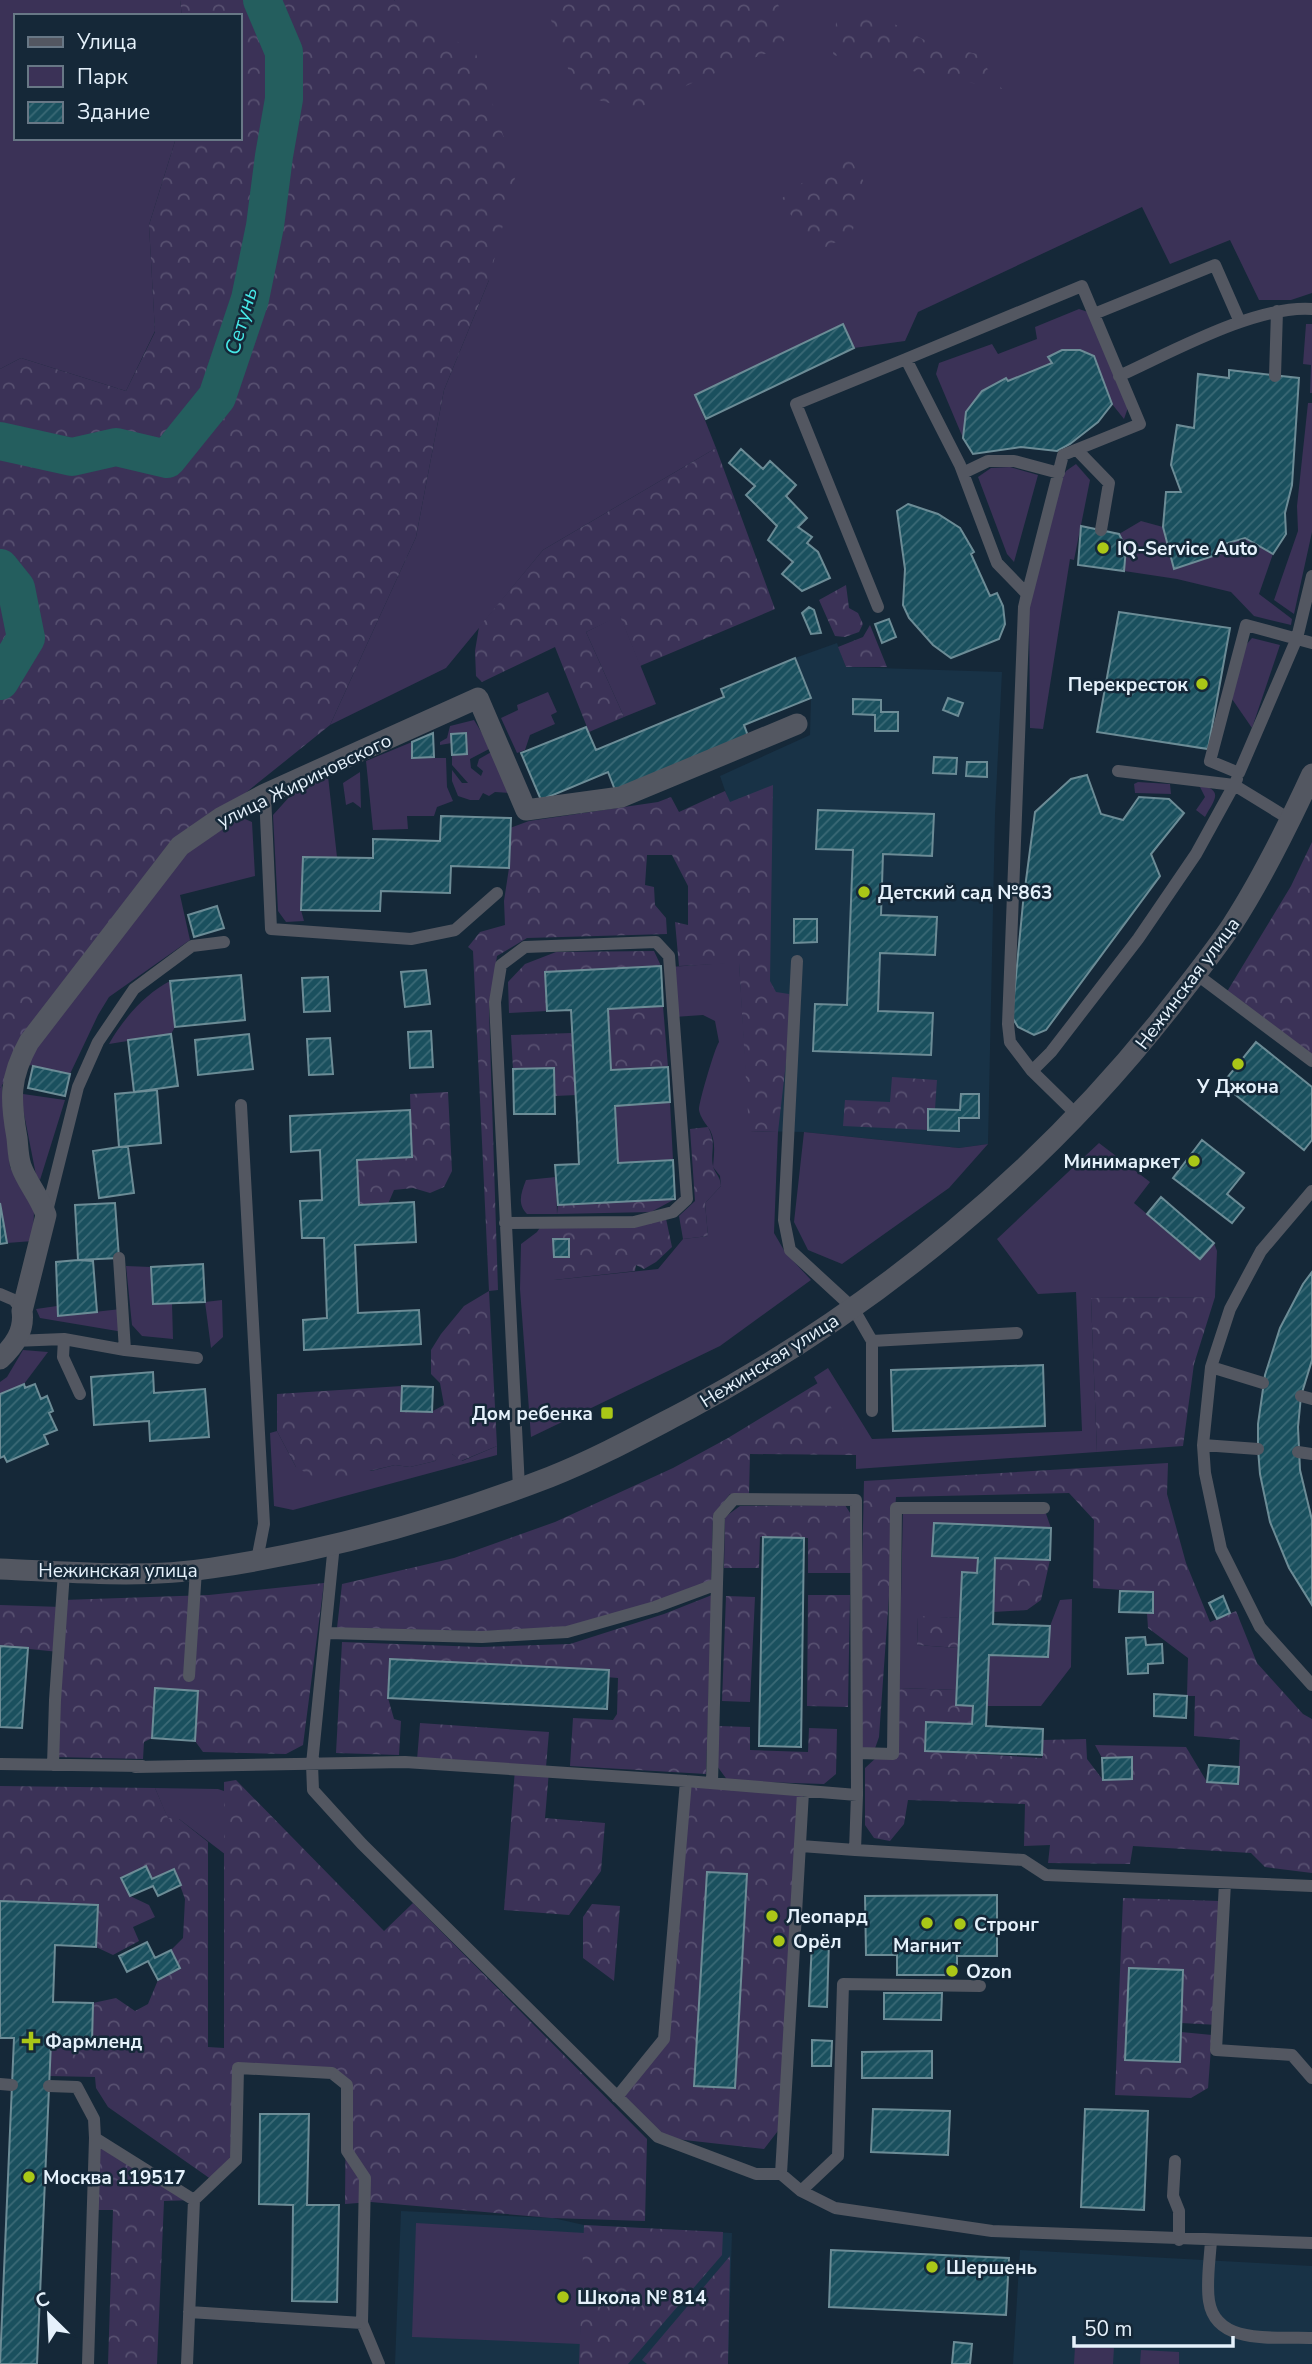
<svg xmlns="http://www.w3.org/2000/svg" width="1312" height="2364" viewBox="0 0 1312 2364" font-family="'Nunito Sans',sans-serif">
<style>
.built{fill:#183246}
.green{fill:#3b3257}
.forest{fill:url(#forest-crowns)}
.lines{fill:none;stroke-linecap:round;stroke-linejoin:round}
.river{stroke:#245e5e;stroke-width:38}
.building{fill:url(#building-hatch);stroke:#6c8c96;stroke-width:2}
.service{stroke:#535761;stroke-width:12}
.minor{stroke:#535761;stroke-width:21}
.tertiary{stroke:#535761;stroke-width:21}
.poi-dot{fill:#aac717;stroke:#152838;stroke-width:2.5}
.labels{text-anchor:middle;stroke-width:5;stroke-linejoin:round;paint-order:stroke}
.poi-label{font-size:19px;font-weight:bold;fill:#e5f1fb;stroke:#152838;text-anchor:start}
.street-label{font-size:19px;fill:#e5f1fb;stroke:#152838}
.water-label{font-size:21px;font-style:italic;fill:#46e8e7;stroke:#152838}
</style>
<defs>
<pattern id="forest-crowns" width="20" height="18" patternUnits="userSpaceOnUse" patternTransform="scale(1.75)"><rect width="20" height="18" fill="#3b3257"/><path d="M2 6a3 3 0 1 1 6 0M12 15a3 3 0 1 1 6 0" fill="none" stroke="#575070"/></pattern>
<pattern id="building-hatch" width="6" height="6" patternUnits="userSpaceOnUse" patternTransform="scale(1.75)"><rect width="6" height="6" fill="#1a505e"/><path d="M-1 1l2-2M0 6l6-6M5 7l2-2" fill="none" stroke="#3b6a76"/></pattern>
</defs>
<rect width="100%" height="100%" fill="#152838"/>
<path class="built" d="M837,643L846,667L1002,672L995,814L988,1144L959,1148L804,1132L749,1131L729,802L720,776L810,735L811,698L795,658Z
M401,2211L553,2218L584,2225L732,2233L728,2364H395Z
M1020,2250L1312,2266V2364H1013Z"/>
<path class="green" d="M0,0H180L182,16H16V138H176L149,225L155,331L126,391L21,358L0,369Z
M394,0H1312V293L1291,300H1259L1230,240L1170,264L1142,207L918,312L905,341L854,348L843,324L695,395L716,448L543,550L446,668L330,725L416,537L444,390L489,280L397,3Z
M1079,309L1094,314L1130,402L1124,419L1112,404L1094,356C1077,349 1065,349 1048,357L1052,363L1008,381L1006,378L982,391L963,438L936,374L939,363L992,344L998,354L1037,339L1035,327Z
M1306,324H1312V393H1310L1311,365L1303,364Z
M1308,403H1312V532L1294,614L1274,600L1298,531L1297,506Z
M1076,464L1090,480L1074,560L1070,559L1043,729L1030,728L1029,607L1059,484L1066,471Z
M1010,467L1038,475L1014,562L1007,554L978,477L991,468Z
M1141,521L1163,527L1174,569L1222,553L1224,544L1245,538L1273,554L1259,594L1292,619L1291,625L1254,616L1231,592L1177,579L1124,571L1126,548L1119,534Z
M620,615L656,704L624,717L586,632Z
M1252,638L1280,645L1252,728L1232,699L1245,646Z
M548,692L557,712L551,715L555,724L530,735L525,750L517,753L501,718L518,710L517,705Z
M474,720L491,748L470,759L471,768L481,776L483,771L477,766L479,759L493,751L511,793L495,792L489,796L483,793L479,800H470L458,796L452,781V770L462,783H468L452,765V755L467,754L466,733L452,734V743L440,745V742L447,738L450,726Z
M412,742L413,758H446L447,787L453,801L437,807L434,816H407L408,829L373,830L366,761Z
M360,772L361,808L353,802L346,805L343,783Z
M328,776L337,857H303L301,910L304,921L286,922L278,911L273,815L291,795Z
M1138,782L1170,784L1171,794L1135,793L1134,784Z
M1199,785C1225,790 1214,800 1205,817L1196,810L1205,797Z
M238,816L252,822L255,876L180,895L190,940L109,997L98,1015L70,1074L29,1065L32,1052L183,856Z
M739,962L750,1131L778,1132L774,1233L785,1252L811,1280L720,1346L531,1437L520,1289L521,1244L537,1232H555L554,1280L658,1269L683,1239L708,1236L705,1203L721,1186L720,1176L713,1167C714,1154 716,1142 710,1130C706,1124 700,1117 699,1110C698,1105 715,1047 719,1042L715,1021L703,1015L674,1017L670,967Z
M170,981L175,1027L171,1034L109,1044C122,1020 146,993 170,981Z
M2,1085L10,1167L34,1211L33,1241L7,1243L0,1203V1088Z
M23,1094L65,1100L40,1180L36,1175L22,1104Z
M670,1102L673,1160L618,1163L615,1106Z
M804,1132L959,1148L988,1144L949,1188L842,1264L808,1250L794,1222Z
M1099,1143L1150,1182L1134,1203L1200,1259L1214,1243L1217,1251L1215,1297L1091,1298L1097,1452L856,1469V1455L814,1377L828,1368L872,1439L1082,1431L1076,1292L1038,1294L997,1239Z
M556,1177L557,1214H527C517,1204 521,1193 526,1180Z
M126,1266L151,1267L153,1304L172,1303L173,1339L142,1336L132,1325Z
M222,1300L223,1337L211,1348L205,1302Z
M57,1306L58,1316L121,1309L123,1332L40,1318L36,1309Z
M23,1350L48,1352L24,1384L0,1394V1382L7,1377Z
M277,1431L296,1467L371,1471L395,1465L410,1467L435,1461L440,1454H452L462,1461L497,1446V1455L293,1510L274,1506L270,1433Z
M903,1508H1044L1051,1528L934,1524L932,1556L978,1558L977,1573H962L960,1618L918,1617L917,1645L958,1648L957,1690L899,1688Z
M1072,1599L1071,1667L1041,1706H987L989,1655L1048,1657L1050,1626L1060,1600Z
M155,1788L218,1789L224,1791L226,1855L179,1819H168Z
M416,2223L585,2233L580,2344L412,2337Z
M1075,2346L1114,2348L1113,2364H1074Z
M1141,2350L1179,2352V2364H1140Z"/>
<path class="forest" d="M180,0H394L476,54L516,174L489,280L444,390L416,537L330,725L223,811L179,838L0,1088V369L21,358L126,391L155,332L149,225L176,138H240V16H182Z
M544,0H776L791,32L777,49L703,78L634,110L577,94Z
M837,12L885,19L932,44L977,54L1002,89L833,55Z
M835,158L852,162L864,182L852,234L814,253L781,199Z
M716,448L775,609L640,666L620,616L586,632L624,717L589,732L555,647L482,682L476,676L475,651L479,627L543,550Z
M846,585L849,608L858,613L863,624L859,632L845,637L835,636L819,600Z
M870,625L887,667H846L838,647L863,637Z
M773,785L770,981L776,992L789,994L792,1010L778,1132L749,1131L739,963L679,966L675,922L688,925V886L672,855H647L645,885L654,887L655,905L666,918L667,934L527,938L497,956L489,1010L498,1290L489,1291L497,1446L461,1461L452,1454H441L435,1461L410,1467L395,1465L322,1482L296,1467L277,1431V1394L402,1386L401,1411L431,1412L444,1405L440,1383L431,1374V1350L441,1334L464,1306L489,1291L473,951L468,947L480,932L505,925L504,901L509,868L510,828L529,821L658,802L671,797L679,812L725,791L730,802Z
M1312,842V1057L1225,995L1291,886Z
M654,951L661,966L546,972L547,1011L509,1013L508,982L525,964L556,952Z
M663,1006L668,1067L611,1070L608,1009Z
M572,1033L576,1095L555,1096L554,1068L513,1069L511,1035Z
M892,1077L937,1080L935,1109L928,1110V1130L843,1126L845,1100L890,1102Z
M448,1092L452,1171L444,1187L430,1193L413,1188L394,1190L388,1204L359,1205L357,1160L412,1157L410,1094Z
M708,1127C717,1145 710,1151 713,1166C715,1174 720,1175 721,1186L705,1203L708,1236L683,1239L679,1216L695,1201L690,1129Z
M675,1199L651,1212L557,1214L558,1205Z
M665,1214L672,1247L656,1262L644,1269L636,1265L635,1271L554,1280V1257H569V1239H553L554,1232H537L543,1223Z
M1215,1297L1194,1364L1183,1446L1097,1452L1091,1298Z
M818,1383L857,1455L750,1454L749,1494H730L713,1515L711,1582L664,1599L569,1629L483,1631L337,1628L342,1584L454,1558L555,1522L673,1468L728,1438Z
M1168,1463L1167,1494L1186,1563L1210,1622L1236,1611L1257,1663L1303,1714L1312,1719V1873L1265,1867L1251,1853L1133,1846L1130,1864L1048,1863L1050,1845L1024,1846L1025,1804L908,1800L904,1824L890,1841L874,1838L865,1825V1768L877,1757H896L899,1688L957,1690L956,1705L973,1706L972,1724L926,1751L1042,1758L1043,1740L1086,1739L1087,1759L1103,1780L1132,1779V1757L1102,1758L1095,1745L1186,1747L1207,1782L1238,1783L1240,1740L1194,1736L1195,1696H1187L1188,1658L1148,1628L1147,1613H1153V1592L1093,1588L1094,1520L1069,1493L896,1497L879,1737L873,1754L858,1753L864,1481Z
M845,1505L852,1516L851,1573H808V1538L760,1537L759,1568H724L725,1517L740,1506Z
M995,1558L1050,1560L1041,1600L1027,1610L993,1612Z
M324,1583L303,1745L286,1754L203,1752L195,1741L198,1691L156,1688L152,1738L144,1742L143,1759L54,1757L59,1652L0,1646V1605L62,1607L63,1600L209,1595Z
M712,1595L706,1774L570,1766L573,1718L613,1720L617,1714L618,1678L391,1659L388,1698L394,1719L401,1721L399,1755L336,1753L342,1642L481,1647L570,1644L664,1614Z
M808,1595H850L848,1707L807,1706Z
M726,1596L755,1597L750,1702L722,1701Z
M918,1616L960,1618L958,1648L917,1645Z
M420,1723L549,1732L546,1767L417,1760Z
M718,1726L750,1727V1750L808,1752L809,1728L837,1729L836,1774L824,1784L728,1781L717,1766Z
M515,1769L549,1771L545,1818L605,1823L601,1871L569,1915L504,1910Z
M236,1780L384,1931L413,1903L647,2139L645,2221L551,2218L371,2202L345,2204L346,2086L330,2074L238,2068L236,2160L215,2182L108,2107L96,2088L95,2077L50,2076L51,2042L92,2043L93,2003L116,1998L135,2011L148,2004L158,1980L180,1968L171,1950L183,1938L185,1899L174,1869L152,1879L146,1866L121,1878L130,1896L149,1905L155,1917L133,1927L139,1941L113,1955L96,1947L98,1906L0,1934V1786L155,1788L168,1818L179,1819L208,1842V2047L224,2048V1782Z
M686,1781L803,1792L784,2123L764,2149L658,2137L617,2097L664,2038Z
M1123,1898L1220,1901L1218,2025L1181,2023L1183,1970L1129,1969L1126,2060L1180,2062L1181,2032L1212,2035L1208,2088L1191,2098L1115,2095Z
M592,1904L620,1906L614,1981L583,1958V1917Z
M95,2138L194,2200L164,2201L157,2364H108L113,2210H93Z
M584,2225L723,2232L722,2255L628,2364H579Z
M730,2256L728,2364H647L642,2360Z"/>
<g class="lines">
<path class="river" d="M0,441L72,457L116,447L167,459L217,397L250,299L265,226L274,156L284,99V52L262,0
M0,568L16,588L26,638L0,681"/>
</g>
<path class="building" d="M843,324L854,348L706,419L695,395Z
M1062,350H1080L1094,356L1112,404L1098,422L1070,444L1057,451L1021,447L973,454L963,438L966,412L982,391L1006,378L1008,381L1052,363L1048,357Z
M1229,370L1299,378L1292,485L1285,513L1286,534L1273,554L1245,538L1224,544L1222,553L1174,569L1163,527L1166,492H1181L1171,465L1177,425L1194,428L1198,374L1229,378Z
M741,449L763,469L770,461L796,485L786,496L807,518L798,527L812,537L807,543L818,552L830,578L802,591L782,574L793,562L768,540L777,526L746,495L755,486L729,463Z
M908,504L938,514L960,528L974,552L971,554L990,596L997,593L1003,606L1005,624L999,639L951,658L933,645L909,618L903,605L905,569L897,511Z
M1081,526L1119,534L1126,548L1124,571L1078,565Z
M809,607L814,610L821,633L811,634L802,613Z
M1119,612L1230,628L1208,749L1097,732Z
M889,619L896,637L882,643L875,624Z
M795,658L811,698L744,725L748,736L615,790L608,772L541,800L521,753L586,727L596,750L724,697L721,689Z
M948,698L963,703L958,716L943,710Z
M853,699L881,700V712H898V731H875V715L853,714Z
M433,733L434,757L412,758V742Z
M466,733L467,754L452,755L451,734Z
M934,757L957,758L956,774L933,773Z
M967,762H987V777L966,776Z
M1087,775L1101,814L1123,820L1139,797L1169,799L1184,813L1151,854L1160,876L1046,1030L1034,1035L1018,1027L1012,1017L1023,903L1035,812L1071,779Z
M818,810L934,814L932,856L883,854L881,915L937,917L935,955L880,953L878,1011L933,1013L931,1055L813,1051L815,1004L847,1005L853,850L816,849Z
M441,816L511,818L509,868L451,866L450,893L381,891L380,911L301,910L303,857L373,858V839L440,841Z
M217,906L224,928L194,937L188,915Z
M794,919H817V942L794,943Z
M661,966L663,1006L608,1009L611,1070L668,1067L670,1102L615,1106L618,1163L673,1160L675,1199L558,1205L555,1165L579,1164L577,1121L571,1010L547,1011L545,972Z
M426,970L430,1004L405,1007L401,972Z
M241,975L245,1020L175,1027L170,981Z
M328,977L330,1011L304,1012L302,978Z
M431,1031L433,1067L410,1068L408,1032Z
M171,1034L178,1086L134,1092L128,1040Z
M249,1034L253,1069L198,1075L195,1040Z
M330,1038L333,1074L309,1075L307,1039Z
M1256,1042L1312,1087V1140L1304,1150L1222,1084Z
M33,1066L70,1074L65,1096L28,1088Z
M554,1068L555,1114H514L513,1069Z
M157,1090L161,1143L119,1147L115,1094Z
M961,1094H979V1118H959V1131L928,1130V1109L960,1110Z
M410,1110L412,1157L357,1160L359,1205L414,1202L416,1242L355,1245L358,1313L419,1310L421,1344L304,1350L303,1320L327,1318L324,1238H302L300,1201L322,1200L320,1150L291,1152L290,1116Z
M1202,1140L1244,1173L1227,1194L1244,1208L1232,1223L1173,1178Z
M119,1147H128L134,1193L99,1198L93,1151Z
M1161,1197L1214,1243L1200,1259L1147,1214Z
M0,1203L7,1243L0,1244Z
M115,1203L119,1258L78,1260L75,1205Z
M553,1239H569V1257H554Z
M78,1260L93,1261L97,1312L58,1316L56,1262Z
M203,1264L205,1302L153,1304L151,1267Z
M1312,1272V1360L1301,1396L1298,1427L1300,1470L1312,1520V1605L1289,1568L1270,1522L1260,1474L1258,1449V1424L1265,1375L1280,1328L1303,1284Z
M1043,1365L1045,1426L893,1431L891,1370Z
M153,1372L154,1393L205,1389L209,1437L150,1441L149,1421L94,1425L91,1377Z
M24,1384L25,1388L35,1384L41,1399L47,1396L53,1411L49,1413L57,1430L44,1435L48,1444L7,1462L4,1456L0,1458V1394Z
M402,1386L433,1387L432,1412L401,1411Z
M934,1523L1051,1528L1050,1560L995,1558L993,1624L1050,1626L1048,1657L989,1655L986,1726L1043,1729L1042,1755L925,1751L926,1722L972,1724L973,1706L956,1705L962,1572L977,1573L978,1558L932,1556Z
M763,1537L804,1538L801,1747L759,1746Z
M1120,1591L1153,1592V1613L1119,1612Z
M1223,1596L1230,1613L1217,1619L1209,1603Z
M1145,1637L1146,1645L1162,1644L1163,1663L1148,1664V1673L1128,1674L1126,1638Z
M0,1646L28,1648L22,1728L0,1727Z
M390,1659L609,1670L607,1709L388,1698Z
M155,1688L198,1691L195,1741L152,1738Z
M1154,1694L1187,1696L1186,1718L1154,1716Z
M1132,1757V1779L1103,1780L1102,1758Z
M1209,1765L1239,1767L1238,1784L1207,1782Z
M146,1866L152,1879L174,1869L181,1885L158,1896L153,1886L130,1896L121,1878Z
M707,1872L747,1874L735,2088L694,2086Z
M997,1895V1956H957V1975H897V1955H866L865,1896Z
M0,1901L98,1905L96,1947L55,1945L53,2002L93,2003L92,2043L51,2042L37,2364H0L14,2038H0Z
M812,1941H829L827,2007L809,2006Z
M147,1942L155,1958L171,1950L180,1968L158,1980L148,1961L127,1972L119,1956Z
M1129,1968L1183,1970L1180,2062L1125,2060Z
M884,1993H942L941,2020L884,2019Z
M812,2040L832,2041L831,2066H812Z
M932,2051V2078H862V2052Z
M873,2109L950,2111L948,2155L871,2152Z
M1085,2109L1148,2111L1144,2210L1081,2207Z
M260,2114H309L307,2205H339L337,2302L292,2301L293,2205L259,2204Z
M831,2250L1009,2258L1006,2315L829,2307Z
M954,2342L972,2344L970,2364H952Z"/>
<g class="lines">
<path class="service" d="M1094,314L1215,265L1240,322
M1119,376C1172,352 1255,305 1312,309
M1275,376L1277,311
M1077,450L1109,483L1101,530
M963,473L988,461H1014L1059,473
M1312,576L1297,638L1239,773L1210,761L1246,625L1312,643
M878,607L796,404L906,359
M1024,607L1027,594L997,563L960,465L906,359L1082,286L1140,424L1063,455L1024,607L1008,1024L1010,1042L1032,1071L1077,1115
M1237,779L1234,785L1291,820
M265,794L271,929L411,939L455,930L497,893
M797,961L784,1220L790,1250L853,1308L872,1341V1411
M1196,974L1312,1061
M1032,1071L1051,1052L1138,939L1196,854L1234,785L1118,771
M241,1105L264,1524L257,1560
M1312,1191L1261,1251L1230,1309L1211,1367L1203,1445L1205,1473L1221,1549L1260,1627L1312,1685
M47,1211L78,1087L98,1042L134,989L192,946L224,942
M505,1223L634,1222L673,1212L687,1199L669,956L656,942L525,947L501,965L495,1002L519,1488
M119,1258L125,1350
M0,1294L14,1300L22,1311
M64,1339L63,1357L80,1394
M14,1341L64,1339L125,1350L197,1358
M872,1341L1017,1333
M1211,1367L1263,1383
M1301,1396L1312,1399
M1203,1445L1258,1449
M1298,1452L1312,1454
M334,1544L312,1764L313,1790L362,1844L658,2137L756,2174H781L801,2191L835,2208L992,2231L1312,2243
M327,1633L482,1637L567,1632L655,1607L717,1584L719,1516L734,1499L856,1500L857,1795
M189,1676L196,1570
M858,1753L893,1754L896,1508H1044
M0,1764L142,1766
M53,1765L55,1700L64,1572
M135,1767L405,1762L686,1781L857,1795L855,1850L1023,1860L1046,1875L1312,1886
M712,1783L717,1584
M801,1846L855,1850
M1225,1883L1216,2050L1292,2055L1312,2078
M0,2084L12,2085
M49,2086L77,2087L94,2119L95,2138L88,2364
M617,2097L664,2039L686,1781
M95,2138L194,2200L187,2364
M1175,2161L1173,2196L1179,2211V2240
M781,2174L803,1792
M801,2191L838,2156L843,1984L980,1986
M1211,2240C1210,2259 1206,2282 1209,2301C1216,2347 1278,2336 1312,2338
M189,2312L362,2323L365,2178L347,2151V2085L332,2073L238,2068L236,2160L194,2200
M362,2323L379,2364"/>
<path class="minor" d="M0,1359C14,1346 25,1331 22,1311L46,1215C40,1197 27,1183 21,1166C18,1157 18,1147 17,1138C10,1099 9,1078 29,1042L180,846L222,817L265,794L478,698L526,810L621,797L797,724"/>
<path class="tertiary" d="M0,1569C70,1572 143,1579 212,1568C327,1551 441,1519 550,1477C598,1458 643,1433 689,1409C875,1309 1043,1171 1173,1004C1193,978 1214,952 1232,925C1263,877 1288,826 1312,774"/>
</g>
<g class="poi-dot">
<circle cx="1103" cy="548" r="7"/>
<circle cx="1202" cy="684" r="7"/>
<circle cx="864" cy="892" r="7"/>
<circle cx="1238" cy="1064" r="7"/>
<circle cx="1194" cy="1161" r="7"/>
<rect x="600" y="1406" width="14" height="14" rx="3.5"/>
<circle cx="772" cy="1916" r="7"/>
<circle cx="927" cy="1923" r="7"/>
<circle cx="960" cy="1924" r="7"/>
<circle cx="779" cy="1941" r="7"/>
<circle cx="952" cy="1971" r="7"/>
<path d="M27.5 2030.5h7v7h7v7h-7v7h-7v-7h-7v-7h7z"/>
<circle cx="29" cy="2177" r="7"/>
<circle cx="932" cy="2267" r="7"/>
<circle cx="563" cy="2297" r="7"/>
</g>
<g class="labels">
<g class="poi-label">
<text x="1117" y="555">IQ-Service Auto</text>
<text x="1188" y="691" text-anchor="end">Перекресток</text>
<text x="878" y="899">Детский сад №863</text>
<text x="1238" y="1093" text-anchor="middle">У Джона</text>
<text x="1180" y="1168" text-anchor="end">Минимаркет</text>
<text x="593" y="1420" text-anchor="end">Дом ребенка</text>
<text x="786" y="1923">Леопард</text>
<text x="974" y="1931">Стронг</text>
<text x="793" y="1948">Орёл</text>
<text x="927" y="1952" text-anchor="middle">Магнит</text>
<text x="966" y="1978">Ozon</text>
<text x="45" y="2048">Фармленд</text>
<text x="43" y="2184">Москва 119517</text>
<text x="946" y="2274">Шершень</text>
<text x="577" y="2304">Школа № 814</text>
</g>
<g class="street-label">
<text transform="translate(304 780) rotate(-26)" y="7">улица Жириновского</text>
<text transform="translate(1187 983) rotate(-53)" y="7">Нежинская улица</text>
<text transform="translate(769 1360) rotate(-32)" y="7">Нежинская улица</text>
<text x="118" y="1577">Нежинская улица</text>
</g>
<g class="water-label">
<text transform="translate(241 321) rotate(-74)" y="7">Сетунь</text>
</g>
</g>
<rect x="14" y="14" width="228" height="126" fill="#152838" stroke="#687886" stroke-width="2"/>
<rect x="28" y="37" width="35" height="10" fill="#535761" stroke="#687886" stroke-width="2"/>
<text x="77" y="49" font-size="21" fill="#e5f1fb">Улица</text>
<rect x="28" y="66" width="35" height="21" fill="#3b3257" stroke="#687886" stroke-width="2"/>
<text x="77" y="84" font-size="21" fill="#e5f1fb">Парк</text>
<rect x="28" y="102" width="35" height="21" fill="url(#building-hatch)" stroke="#687886" stroke-width="2"/>
<text x="77" y="119" font-size="21" fill="#e5f1fb">Здание</text>
<g transform="translate(49 2315) rotate(336)" stroke="#152838" stroke-width="5" paint-order="stroke">
<path d="M0-5L12 26L0 18L-12 26Z" fill="#e5f1fb"/>
<text y="-10" font-size="19" font-weight="bold" text-anchor="middle" fill="#e5f1fb">С</text>
</g>
<path d="M1074 2336v10h159v-10" fill="none" stroke="#e5f1fb" stroke-width="3.5"/>
<text x="1084" y="2336" font-size="21" fill="#e5f1fb" stroke="#152838" stroke-width="5" paint-order="stroke">50 m</text>
</svg>
